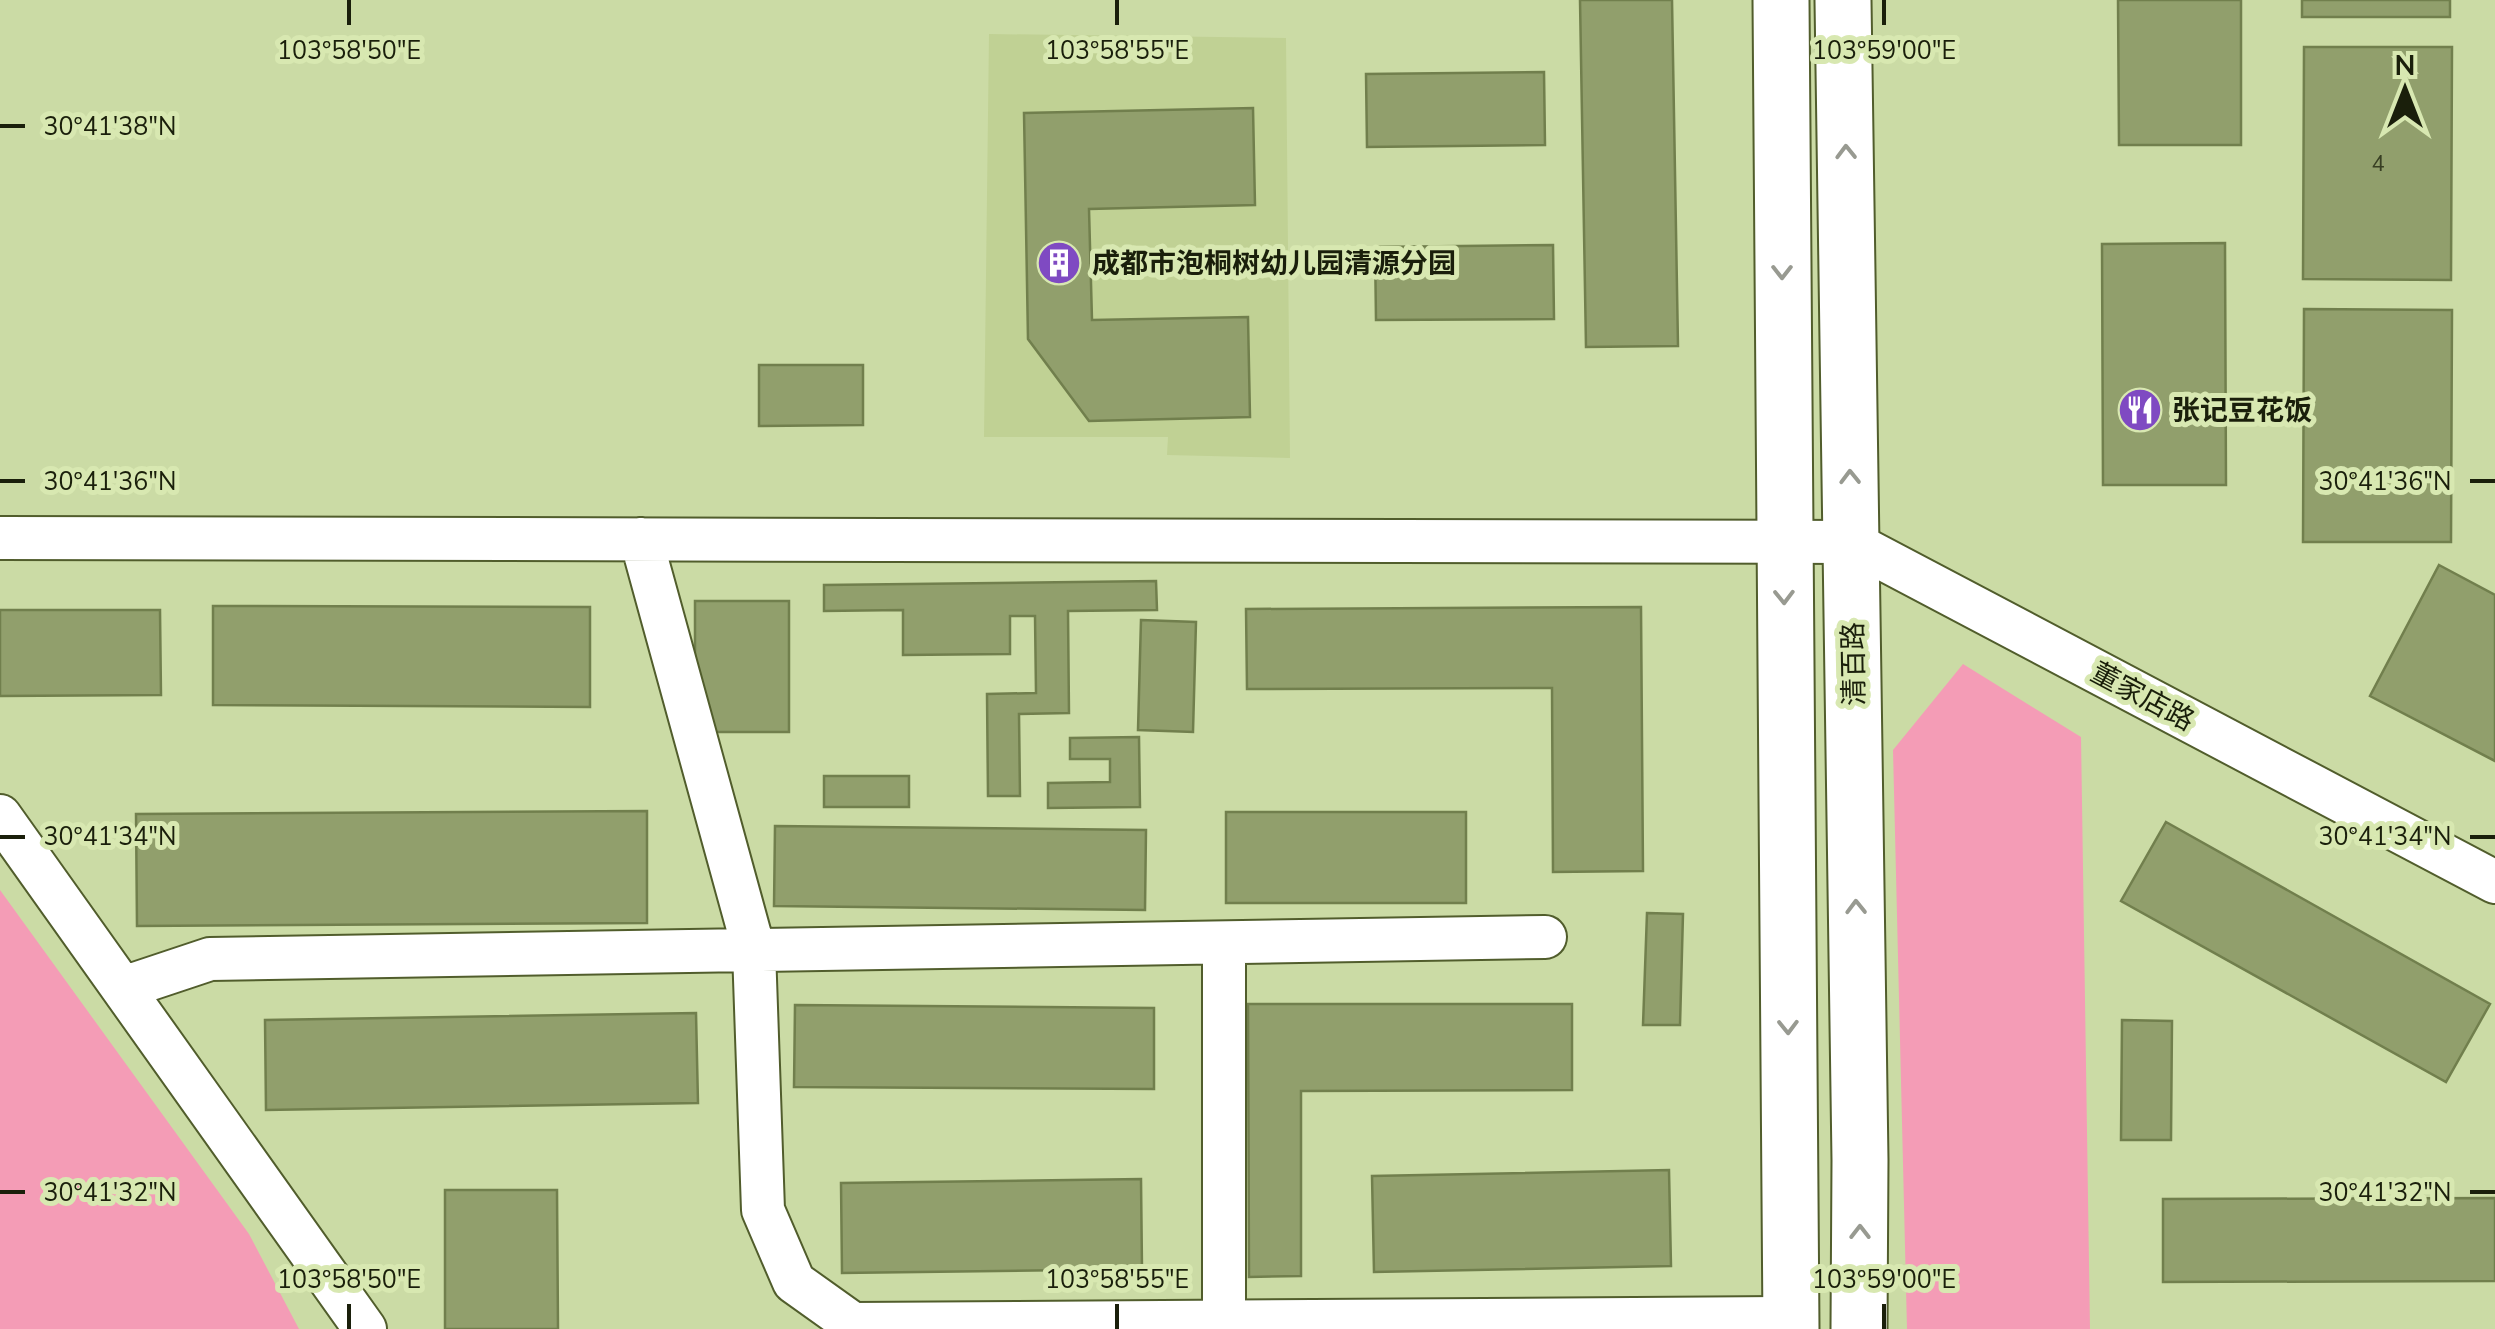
<svg xmlns="http://www.w3.org/2000/svg" width="2495" height="1329" viewBox="0 0 2495 1329" font-family="'Nunito Sans','Noto Sans SC',sans-serif">
<style>
.built{fill:#c0d194}
.green{fill:#f49cb6}
.building{fill:#919f6c;stroke:#717f4d;stroke-width:2.5}
.lines{fill:none;stroke-linecap:round;stroke-linejoin:round}
.street-casing{stroke:#515d2c;stroke-width:46}
.secondary-casing{stroke:#515d2c;stroke-width:59}
.street{stroke:#fff;stroke-width:42}
.secondary{stroke:#fff;stroke-width:55}
.oneway{stroke:#989a91}
.ticks{fill:none;stroke:#1a1f0b;stroke-width:4}
.labels{text-anchor:middle;stroke-width:10;stroke-linejoin:round;paint-order:stroke}
.number-label{font-size:22px;fill:#383f23}
.poi-label{font-size:28px;font-weight:bold;fill:#1a1f0b;stroke:#d8e8b1;text-anchor:start}
.street-label{font-size:28px;fill:#1a1f0b;stroke:#d8e8b1}
.ticks-label{font-size:25px;text-anchor:middle;fill:#1a1f0b;stroke:#d8e8b1;stroke-width:10;stroke-linejoin:round;paint-order:stroke}
</style>
<rect width="100%" height="100%" fill="#cbdba5"/>
<path class="built" d="M989,34L1286,38L1290,458L1167,455L1168,437H984Z"/>
<path class="green" d="M1963,664L2081,737L2090,1329H1907L1893,750Z
M0,890L249,1234L299,1329H0Z"/>
<path class="building" d="M1580,0H1672L1678,346L1586,347Z
M2118,0H2241V145H2119Z
M2302,0H2450V17H2302Z
M2304,47H2452L2451,280L2303,279Z
M1544,72L1545,145L1367,147L1366,74Z
M1253,108L1255,205L1089,209L1092,320L1248,317L1250,417L1089,421L1028,339L1024,113Z
M2225,243L2226,485H2103L2102,244Z
M1553,245L1554,319L1376,320L1375,247Z
M2304,309L2452,310L2451,542H2303Z
M759,365H863V425L759,426Z
M2439,565L2495,595V761L2370,696Z
M1156,581L1157,610L1068,611L1069,713L1019,714L1020,796H988L987,694L1036,693L1035,616H1010V654L903,655V610L824,611V585Z
M695,601H789V732H695Z
M213,606L590,607V707L213,705Z
M1641,607L1643,871L1553,872L1552,688L1247,689L1246,609Z
M0,610H160L161,695L0,696Z
M1141,620L1196,622L1193,732L1138,730Z
M1139,737L1140,807L1048,808V783L1110,782V759H1070V738Z
M824,776H909V807H824Z
M647,811V923L137,926L136,814Z
M1226,812H1466V903H1226Z
M2166,822L2490,1004L2446,1082L2121,901Z
M775,826L1146,830L1145,910L774,906Z
M1647,913L1683,914L1680,1025H1643Z
M1248,1004H1572V1090L1301,1091V1276L1249,1277Z
M795,1005L1154,1008V1089L794,1087Z
M696,1013L698,1103L266,1110L265,1020Z
M2122,1020L2172,1021L2171,1140H2121Z
M1669,1170L1671,1266L1374,1272L1372,1176Z
M1141,1179L1142,1269L842,1273L841,1183Z
M445,1190H557L558,1329H445Z
M2495,1198V1281L2163,1282V1199Z"/>
<g class="lines">
<g class="street-casing">
<path id="street" d="M0,538L1851,542L2495,882
M641,539L754,950L763,1210L794,1282L853,1324L1791,1318
M0,816L365,1329
M1224,943V1329
M123,988L210,959L1545,937"/>
</g>
<g class="secondary-casing">
<path id="secondary" d="M1781,0L1791,1329
M1843,0L1860,1160L1859,1329"/>
</g>
<use href="#street" class="street"/>
<use href="#secondary" class="secondary"/>
</g>
<defs><path id="oneway-chevron" d="M-2-3.5L2.5 0L-2 3.5" fill="none" stroke-width="1.6" stroke-linecap="round" stroke-linejoin="round" transform="scale(2.5)"/></defs>
<g class="oneway">
<use href="#oneway-chevron" transform="translate(1846 152) rotate(-91)"/>
<use href="#oneway-chevron" transform="translate(1782 272) rotate(90)"/>
<use href="#oneway-chevron" transform="translate(1850 477) rotate(-91)"/>
<use href="#oneway-chevron" transform="translate(1784 597) rotate(89)"/>
<use href="#oneway-chevron" transform="translate(1856 907) rotate(-91)"/>
<use href="#oneway-chevron" transform="translate(1788 1027) rotate(89)"/>
<use href="#oneway-chevron" transform="translate(1860 1232) rotate(-90)"/>
</g>
<path class="ticks" d="M349,0V25M1117,0V25M1884,0V25M0,126H25M0,481H25M2470,481H2495M0,837H25M2470,837H2495M0,1192H25M2470,1192H2495M349,1304V1329M1117,1304V1329M1884,1304V1329"/>
<defs>
<g id="building-disc" transform="scale(2.25)"><circle r="9.5" fill="#7f4ac2" stroke="#d8e8b1"/><path d="M-4-6H4V6H1V3H-1V6H-4ZM-2.5-4.3h1.7v1.8h-1.7ZM.8-4.3h1.7v1.8H.8ZM-2.5-1h1.7V.8h-1.7ZM.8-1h1.7V.8H.8Z" fill="#fff"/></g>
<g id="restaurant-disc" transform="scale(2.25)"><circle r="9.5" fill="#7f4ac2" stroke="#d8e8b1"/><path d="M-5-6h1v4h1v-4h1v4h1v-4h1v5L-1.5 .5V6h-2V.5L-5-1ZM5-6V6H3V1.5H1.5Q1.5-4 5-6Z" fill="#fff"/></g>
</defs>
<g fill-rule="evenodd">
<use href="#building-disc" x="1059" y="263"/>
<use href="#restaurant-disc" x="2140" y="410"/>
</g>
<g class="labels">
<g class="number-label">
<text x="2378" y="171">4</text>
</g>
<g class="poi-label">
<text x="1092" y="273">成都市泡桐树幼儿园清源分园</text>
<text x="2172" y="420">张记豆花饭</text>
</g>
<g class="street-label">
<text transform="translate(1853 664) rotate(-91)" y="10">清百路</text>
<text transform="translate(2143 696) rotate(28)" y="10">董家店路</text>
</g>
</g>
<g class="ticks-label">
<text x="349" y="59">103°58'50"E</text>
<text x="1117" y="59">103°58'55"E</text>
<text x="1884" y="59">103°59'00"E</text>
<text x="110" y="135">30°41'38"N</text>
<text x="110" y="490">30°41'36"N</text>
<text x="2385" y="490">30°41'36"N</text>
<text x="110" y="845">30°41'34"N</text>
<text x="2385" y="845">30°41'34"N</text>
<text x="110" y="1201">30°41'32"N</text>
<text x="2385" y="1201">30°41'32"N</text>
<text x="349" y="1288">103°58'50"E</text>
<text x="1117" y="1288">103°58'55"E</text>
<text x="1884" y="1288">103°59'00"E</text>
</g>
<g transform="translate(2405 90)" stroke="#d8e8b1" stroke-width="8" paint-order="stroke">
<path d="M0-8L18 38L0 25L-18 38Z" fill="#1a1f0b"/>
<text y="-15" font-size="28" font-weight="bold" text-anchor="middle" fill="#1a1f0b">N</text>
</g>
</svg>
